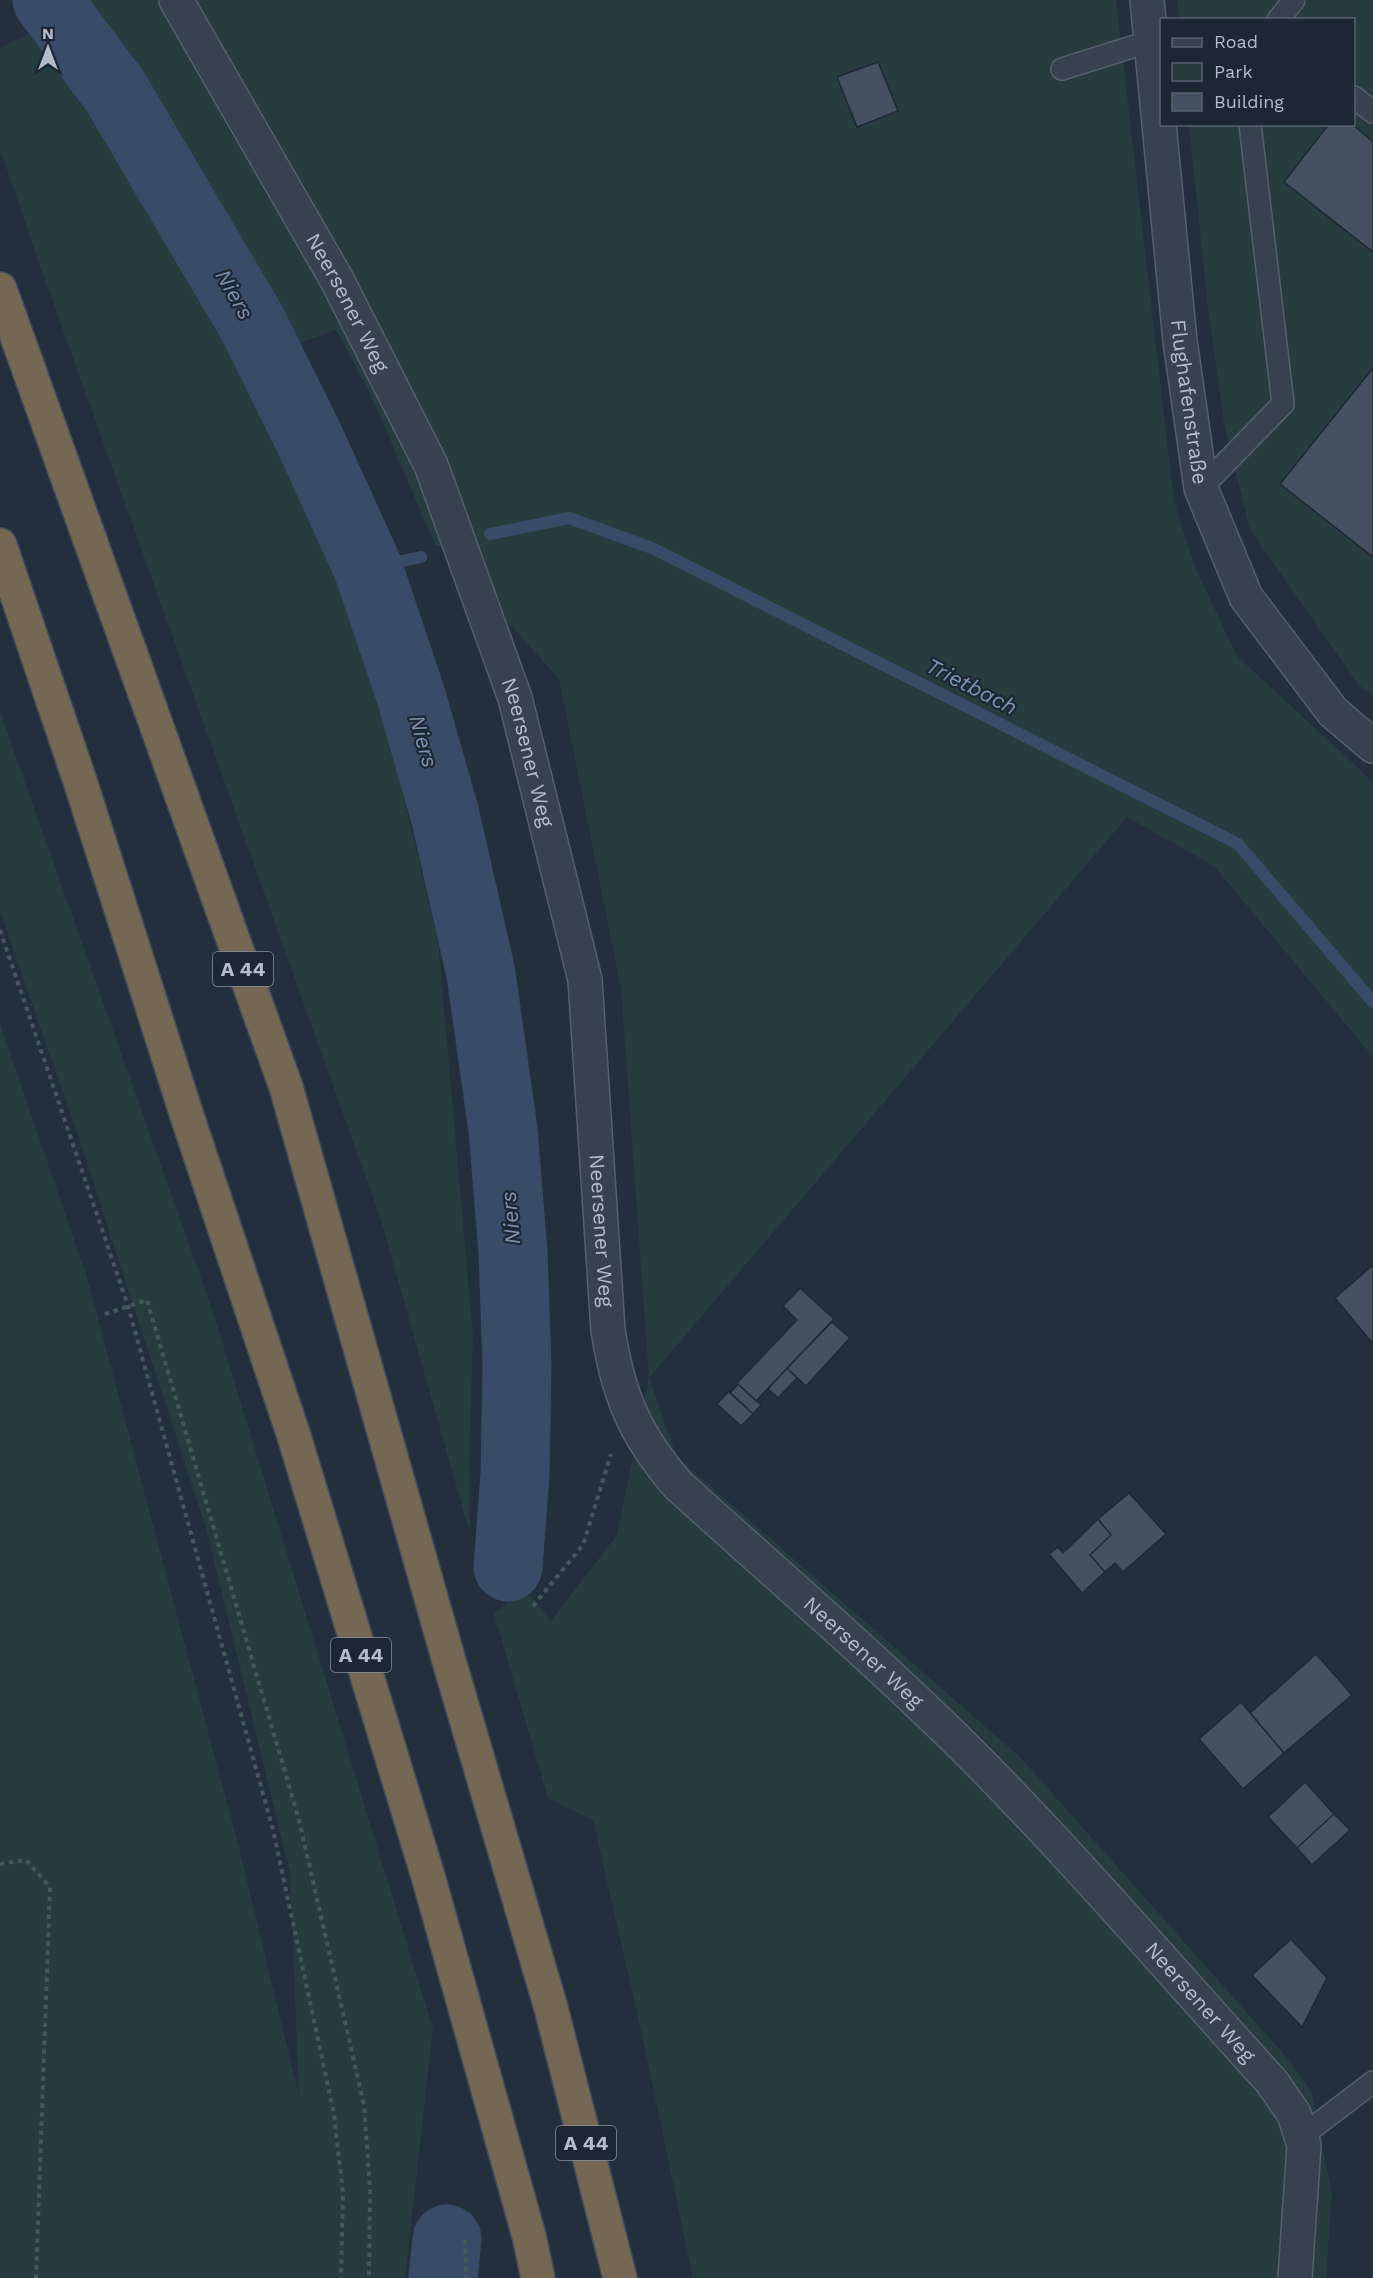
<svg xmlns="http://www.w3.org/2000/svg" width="1373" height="2278" viewBox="0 0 1373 2278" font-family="'Work Sans',sans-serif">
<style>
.green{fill:#263c3f}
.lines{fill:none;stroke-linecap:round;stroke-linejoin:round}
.stream{stroke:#394c67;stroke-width:12}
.river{stroke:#394c67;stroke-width:69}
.building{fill:#455162;stroke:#1f2835;stroke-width:1.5}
.service-casing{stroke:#565f6c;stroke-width:24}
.minor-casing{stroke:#565f6c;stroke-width:36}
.motorway-casing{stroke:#434c59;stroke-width:36}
.path{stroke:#44595c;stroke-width:4;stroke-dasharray:4.5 4.5;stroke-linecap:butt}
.service{stroke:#38414e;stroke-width:21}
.minor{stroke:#38414e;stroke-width:33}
.motorway{stroke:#746855;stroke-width:33}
.labels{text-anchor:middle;stroke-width:4.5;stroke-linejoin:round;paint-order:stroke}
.shield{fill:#1d2633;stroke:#878f9c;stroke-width:1.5}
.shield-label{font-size:20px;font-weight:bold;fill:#b4bcc9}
.street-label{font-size:21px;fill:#b4bcc9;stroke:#1d2633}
.water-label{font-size:22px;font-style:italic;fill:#7c92b1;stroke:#1d2633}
</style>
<rect width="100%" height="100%" fill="#242f3e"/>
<path class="green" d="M59,0H1116L1174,501L1194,565L1237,656L1373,782V1057L1214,866L1127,817L649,1378L677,1457L1020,1757L1289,2060L1311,2090L1332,2194L1326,2278H693L642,2035L593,1820L548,1798L494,1614L524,1589L551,1621L617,1535L649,1378L621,989L559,679L490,602L476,555L435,545L370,393L336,330L287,347L149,127Z
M1177,0H1373V697L1358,684L1250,530L1224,423L1207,300L1189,125L1354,124V20L1179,19Z
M46,25L117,122L232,335L331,564L393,753L438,941L473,1336L469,1461L470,1534L380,1217L37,257L0,149V48Z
M0,712L212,1309L433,2029L405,2278H0V1024L87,1277L239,1848L299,2096L290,1873L206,1528L80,1142L0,911Z"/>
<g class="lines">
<path class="stream" d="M490,534L569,518L652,548L1238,844L1373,1002
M368,568L421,557"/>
<path class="river" d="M47,0L115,91L252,323L308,436L368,568L411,696L445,815L481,974L503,1130L513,1252L517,1365L515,1475L508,1567
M443,2278L447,2239"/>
</g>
<path class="building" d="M878,62L898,111L857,127L837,77Z
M1329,124H1352L1373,142V252L1284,182Z
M1373,368V557L1280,484Z
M1373,1265V1344L1335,1298Z
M800,1288L834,1319L756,1401L737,1383L797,1320L783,1306Z
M832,1322L850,1338L806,1386L787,1368Z
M787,1368L797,1378L778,1398L768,1389Z
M738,1384L761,1405L753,1414L730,1393Z
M729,1391L753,1414L741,1426L717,1404Z
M1129,1493L1166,1534L1123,1572L1115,1563L1105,1572L1090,1555L1111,1535L1098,1519Z
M1098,1519L1111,1535L1090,1555L1105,1572L1082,1593L1049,1554L1058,1547L1063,1553Z
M1316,1654L1352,1695L1284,1753L1250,1713Z
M1241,1702L1284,1753L1243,1789L1199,1739Z
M1305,1782L1334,1814L1297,1848L1268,1817Z
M1334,1814L1350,1830L1312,1865L1297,1848Z
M1291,1939L1327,1978L1302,2027L1252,1975Z"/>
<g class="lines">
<g class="service-casing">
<path id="service" d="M1278,20L1294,0
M1062,69L1151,41
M1354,97L1373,112
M1201,488L1283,404L1250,124
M1302,2136L1373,2082"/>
</g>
<g class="minor-casing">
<g id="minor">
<path id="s1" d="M176,0L337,280L431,465L515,698L585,980L608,1330C618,1395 635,1436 679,1486C775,1573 874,1658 966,1749C1073,1856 1171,1971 1272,2082L1294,2114L1304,2145L1295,2278"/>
<path id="s2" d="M1147,0L1180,341L1201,488L1246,597L1333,712L1373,746"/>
</g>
</g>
<g class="motorway-casing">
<path id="motorway" d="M0,289L286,1087L449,1661L551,2008L620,2278
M0,545L81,784L188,1119L293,1433L428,1876L529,2236L538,2278"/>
</g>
<path class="path" d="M0,930L128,1306L273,1830L334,2114L343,2193L341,2278
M105,1314L147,1300L299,1820L364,2105L370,2189L369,2278
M533,1606L583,1545L611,1454
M0,1864L26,1860L50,1887L36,2278
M465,2240L466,2278"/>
<use href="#service" class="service"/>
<use href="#minor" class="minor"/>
<use href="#motorway" class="motorway"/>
</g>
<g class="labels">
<g class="shield">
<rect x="213" y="952" width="60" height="34" rx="4.5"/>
<rect x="331" y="1638" width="60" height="34" rx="4.5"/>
<rect x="556" y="2126" width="60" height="34" rx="4.5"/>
</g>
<g class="shield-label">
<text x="243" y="976">A 44</text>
<text x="361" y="1662">A 44</text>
<text x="586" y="2150">A 44</text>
</g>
<g class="street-label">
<text dy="7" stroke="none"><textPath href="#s1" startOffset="348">Neersener Weg</textPath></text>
<text dy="7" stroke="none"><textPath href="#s2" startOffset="404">Flughafenstraße</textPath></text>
<text dy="7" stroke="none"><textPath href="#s1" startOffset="834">Neersener Weg</textPath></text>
<text dy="7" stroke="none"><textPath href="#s1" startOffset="1320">Neersener Weg</textPath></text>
<text dy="7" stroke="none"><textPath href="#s1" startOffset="1842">Neersener Weg</textPath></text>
<text dy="7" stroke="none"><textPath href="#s1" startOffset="2328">Neersener Weg</textPath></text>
</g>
<g class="water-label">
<text transform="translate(235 294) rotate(60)" y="8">Niers</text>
<text transform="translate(972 686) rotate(27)" y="8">Trietbach</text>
<text transform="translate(424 741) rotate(74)" y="8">Niers</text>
<text transform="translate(510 1218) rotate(-95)" y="8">Niers</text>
</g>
</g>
<rect x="1160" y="18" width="195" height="108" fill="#1d2633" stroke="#59626f" stroke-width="1.5"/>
<rect x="1172" y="38" width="30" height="9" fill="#38414e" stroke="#59626f" stroke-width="1.5"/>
<text x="1214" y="48" font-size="18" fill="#b4bcc9">Road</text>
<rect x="1172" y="63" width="30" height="18" fill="#263c3f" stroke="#59626f" stroke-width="1.5"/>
<text x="1214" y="78" font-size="18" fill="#b4bcc9">Park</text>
<rect x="1172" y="93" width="30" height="18" fill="#455162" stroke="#59626f" stroke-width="1.5"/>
<text x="1214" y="108" font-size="18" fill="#b4bcc9">Building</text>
<g transform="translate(48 48)" stroke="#1d2633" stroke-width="4.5" paint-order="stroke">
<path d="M0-4.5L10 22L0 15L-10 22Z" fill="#b4bcc9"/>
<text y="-9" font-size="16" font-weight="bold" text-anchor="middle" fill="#b4bcc9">N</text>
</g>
</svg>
